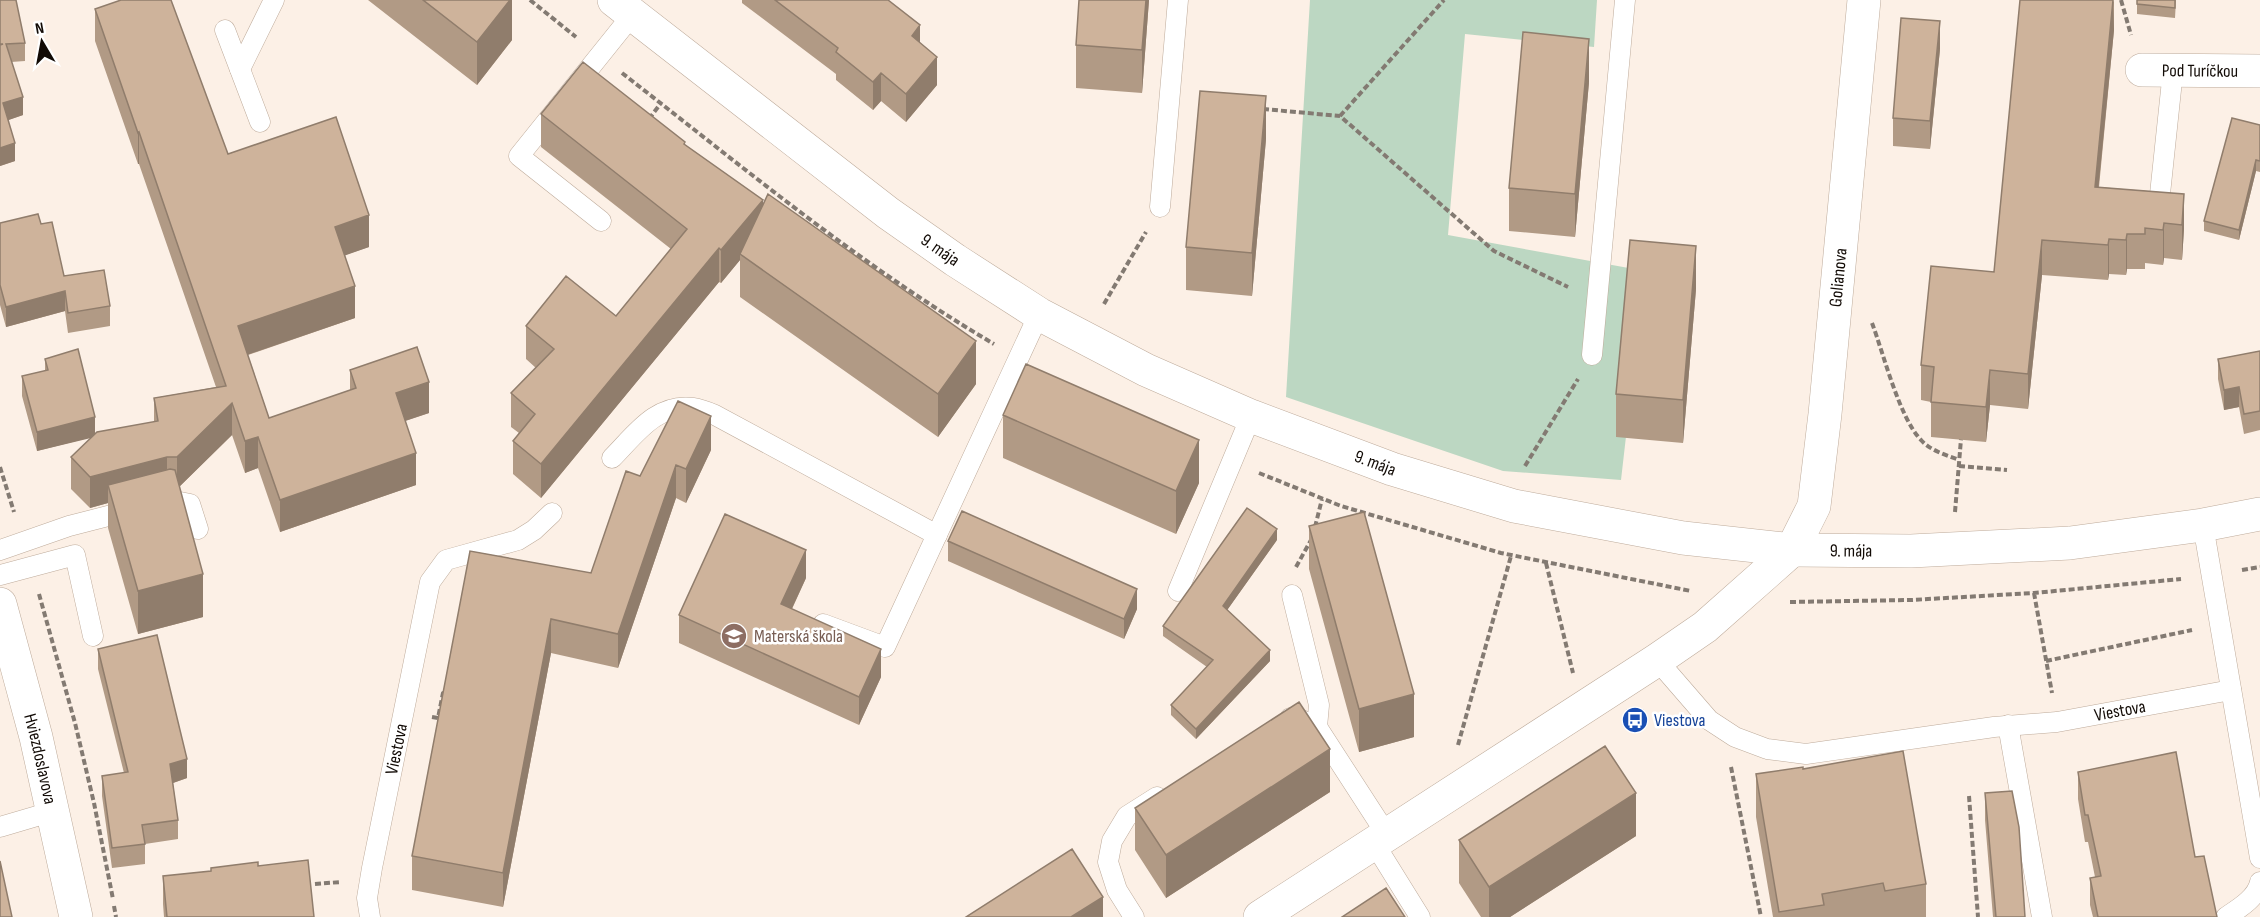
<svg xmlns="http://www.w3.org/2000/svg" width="2260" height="917" viewBox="0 0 2260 917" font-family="'Sofia Sans Condensed',sans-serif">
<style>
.green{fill:#bcd7c2}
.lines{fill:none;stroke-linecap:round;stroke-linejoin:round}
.service-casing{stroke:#beab9b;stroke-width:21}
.minor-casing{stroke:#beab9b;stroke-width:34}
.tertiary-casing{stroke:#beab9b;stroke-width:34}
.secondary-casing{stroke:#beab9b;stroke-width:34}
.path{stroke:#837a72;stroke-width:4;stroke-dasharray:6 3;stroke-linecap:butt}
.service{stroke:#fff;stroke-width:20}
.minor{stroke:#fff;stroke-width:33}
.tertiary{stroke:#fff;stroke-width:33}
.secondary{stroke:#fff;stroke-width:33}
.wall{fill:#b19a85}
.shaded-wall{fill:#907d6c}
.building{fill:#ceb39b;stroke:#907d6c;stroke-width:1.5}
.labels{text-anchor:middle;stroke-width:5;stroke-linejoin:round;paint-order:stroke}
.street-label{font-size:18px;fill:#120b06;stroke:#fff}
.education-label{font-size:18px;fill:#785e54;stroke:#fff;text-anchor:start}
.transit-label{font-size:18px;fill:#164399;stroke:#fff;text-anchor:start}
</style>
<rect width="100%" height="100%" fill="#fcf0e6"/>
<path class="green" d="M1310,0H1597L1594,47L1465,34L1448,235L1645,271L1621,480L1503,471L1286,397Z"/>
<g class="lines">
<g class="service-casing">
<g id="service">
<path d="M225,30L260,122"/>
<path d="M240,69L274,0"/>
<path d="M2160,194L2173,71"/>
<path d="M1160,207L1178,0"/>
<path d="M601,221L519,156L633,14"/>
<path d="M1592,355L1625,0"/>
<path d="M612,458C635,435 656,403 693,408C700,409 708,412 715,415L937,535"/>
<path d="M2203,525L2260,858"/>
<path d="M0,550L69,526L170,500L190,504L198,529"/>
<path d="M0,575L75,555L93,636"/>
<path d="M1178,591L1251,416"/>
<path d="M1292,595L1319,705L1317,727"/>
<path d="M823,624L885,647L1039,314"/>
<path id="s1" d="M1657,660L1709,720L1735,737L1767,749L1806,754L1994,727L2057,722L2231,690"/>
<path d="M1290,718L1295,717L1317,727L1387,835"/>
<path d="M2008,725L2042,917"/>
<path d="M0,827L54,811"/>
<path d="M1374,843L1420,917"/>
<path id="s2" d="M370,917L367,898L372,868L430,582L446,560L518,540L534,530L552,513"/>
<path d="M1134,917L1117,890L1108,862L1112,841L1127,816L1157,797"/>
<path d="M2226,917C2238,909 2257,898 2260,882"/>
</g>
</g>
<g class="minor-casing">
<g id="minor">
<path id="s3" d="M2142,70L2260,71"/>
<path id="s4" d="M0,604L36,737L76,917"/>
<path d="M1260,917L1657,660L1705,627L1792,550"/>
</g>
</g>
<g class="tertiary-casing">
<g id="tertiary">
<path id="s5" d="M1792,550L1814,506L1825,414L1864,0"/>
</g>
</g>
<g class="secondary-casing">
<g id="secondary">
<path id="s6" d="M614,0L888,213L955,260L1039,314L1146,370L1251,416L1392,469L1514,506L1683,538L1792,550L1911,551L2070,543L2203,525L2260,514"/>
</g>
</g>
<path class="path" d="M530,0L576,37
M2121,0L2131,35
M622,73C743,167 861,266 994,344
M1263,109L1340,116L1494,251L1568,287
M1340,116L1444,0
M649,119L661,103
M1104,304L1146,232
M1872,323C1884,355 1899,417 1921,440C1931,451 1946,455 1959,460
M1525,466L1578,379
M1959,466L2007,470
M0,467L14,512
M1259,473L1341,506L1501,553L1691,591
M1955,512L1961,439
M1315,527L1322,499
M1546,563L1573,673
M1296,567L1311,540
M2242,570L2260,567
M2034,593L2052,693
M39,594L75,723L94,803L113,899
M1790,602L1911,600L2034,593L2181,579
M2046,661L2192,630
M432,717L438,718L443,693H448
M1458,745L1511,556
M1731,767L1761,917
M1969,796L1978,917
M315,884L341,882
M114,906L116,917"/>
<use href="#service" class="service"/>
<use href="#minor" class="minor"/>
<use href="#tertiary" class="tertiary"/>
<use href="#secondary" class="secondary"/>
</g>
<path class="wall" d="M0,0L25,43V61L11,62L23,115L8,120L15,161L0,166Z
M368,0H512V40L477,85Z
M742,0H888L920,43L937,85L906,122L881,101L873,110L836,80V74L742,3Z
M1149,0L1142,93L1076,88V45Z
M2114,0V30L2099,187L2184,194V229L2182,260L2164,258L2163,265L2145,263V269H2127L2126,275L2109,274L2108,280L2042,275L2028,409L1990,405L1986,442L1931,437V402L1921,400V365L1994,272Z
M2137,0H2176L2175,18L2137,14Z
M95,9L228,154L369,247L345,255L355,318L248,355L269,418L350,390V370L429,413L405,421L416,485L280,532L258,468L245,473L232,435L179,487L203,617L138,634L108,528V503L90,508L71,489V457L92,437L37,451L22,396V376L45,371V359L95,435L154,422V398L216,387L139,164H138L95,41Z
M1940,49L1930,149L1893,146V118Z
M1589,82L1575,237L1509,231V188Z
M541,114L685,145L763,203L976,384L938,437L740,297V260L721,283L719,282L541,498L513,474V441L519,433L511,427V393L536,368L526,359V326L616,316L671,249L541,147Z
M2260,125V172L2256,171L2239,240L2204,231V221Z
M1266,139L1252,296L1186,290V247Z
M0,223L41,224L64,276L110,306V326L68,333L65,311L6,327L0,305Z
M1696,289L1683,443L1616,437V394Z
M2260,351V430L2244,434L2239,407L2224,410L2218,379V359Z
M1003,415L1199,483L1176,534L1003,458Z
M711,450L686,503L676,498L618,668L551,653L503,907L412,890V856L470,551L591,573L640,476Z
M1309,526L1414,737L1359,752L1309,569Z
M1277,540L1227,610L1270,661L1196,739L1171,715V705L1207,667L1163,636V626Z
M948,541L1137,609L1124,639L948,561Z
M806,578L792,609L881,677L859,725L679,643V615Z
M98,649L187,778L173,783L178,820V839L145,844V864L112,868L102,796V776L124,773L98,669Z
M1803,769L1926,884V917H1773L1756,817V774Z
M2078,772L2195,857L2217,917H2093L2090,905V878L2095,877L2088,842H2085L2078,799Z
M1330,792L1166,898L1135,850V808Z
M1985,793L2025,917H1993L1985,820Z
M1636,836L1510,917H1481L1459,883V840Z
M258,866L314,917H164L163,904V876Z"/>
<path class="shaded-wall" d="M510,0H512V40L477,85V42Z
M1146,0H1149L1142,93V50Z
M2113,0L2114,30L2095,222V187Z
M1940,21V49L1930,149V121Z
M920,25V53L912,36Z
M1589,39V82L1575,237V194Z
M937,57V85L906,122V94Z
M881,73V101L873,110V82Z
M1266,96V139L1252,296V253Z
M23,97V115L3,122V103Z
M139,132V164H138V133Z
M15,143V161L0,166V148Z
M2256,160V171L2239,240V230Z
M2184,194V229L2182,260V225Z
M763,200V233L740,254V260L721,283V250Z
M369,215V247L335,259V227Z
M2164,223V258L2163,265V230Z
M2127,234V269L2126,275V240Z
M2109,239V274L2108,280V245Z
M2042,240V275L2028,409V374Z
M1696,246V289L1683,443V400Z
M719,248V282L541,498V464Z
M355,286V318L238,358V326Z
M65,291V311L6,327V307Z
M976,341V384L938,437V394Z
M1990,370V405L1986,442V407Z
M429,382V413L396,424V393Z
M2239,387V407L2224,410V390Z
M232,403V435L177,489V457Z
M711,416V450L686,503V469Z
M95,417V437L37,451V432Z
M258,437V468L245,473V441Z
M1199,440V483L1176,534V491Z
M416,453V485L280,532V500Z
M167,457V488L108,485V503L90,508V477Z
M676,465V498L618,668V634Z
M1277,529V540L1223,616V606Z
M806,550V578L781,632V604Z
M203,574V617L138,634V591Z
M1137,589V609L1124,639V619Z
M551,619V653L503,907V873Z
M881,649V677L859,725V697Z
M1270,650V661L1196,739V729Z
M1414,694V737L1359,752V709Z
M1330,749V792L1166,898V855Z
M187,759V778L170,784V764Z
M1636,793V836L1510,917H1489V887Z
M1103,897V917H1071Z"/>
<path class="building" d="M0,0H16L25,43L6,44L23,97L3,103L15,143L0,148V45L3,44H0Z
M121,0H171L228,154L336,117L369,215L335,227L355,286L238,326L269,418L356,388L350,370L417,347L429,382L396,393L416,453L280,500L258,437L245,441L232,403L177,457H167L90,477L71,457L97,432L158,421L154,398L226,386L139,132L138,133L95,9Z
M423,0H510L477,42Z
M775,0H888L920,25L912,36L937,57L906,94L881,73L873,82L836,52L838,48Z
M1079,0H1146L1142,50L1076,45Z
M2020,0H2113L2095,187L2184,194L2182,225L2164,223L2163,230L2145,228V234H2127L2126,240L2109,239L2108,245L2042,240L2028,374L1990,370L1986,407L1931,402L1934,367L1921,365L1931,266L1994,272Z
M2137,0H2175V8L2137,4Z
M1901,18L1940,21L1930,121L1893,118Z
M1523,32L1589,39L1575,194L1509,188Z
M583,62L685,142L684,144L763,200L721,250L719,248L541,464L513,441L535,414L511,393L554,349L526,326L566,276L616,316L687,229L541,114Z
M1200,91L1266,96L1252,253L1186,247Z
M2232,118L2260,125V161L2256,160L2239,230L2204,221Z
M768,194L976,341L938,394L740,254Z
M38,214L41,224L52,222L64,276L104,270L110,306L68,313L65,291L6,307L0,285V223Z
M1630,240L1696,246L1683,400L1616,394Z
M78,349L95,417L37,432L22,376L48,370L45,359Z
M2260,351V411L2244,414L2239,387L2224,390L2218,359Z
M1026,364L1199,440L1176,491L1003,415Z
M678,401L711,416L686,469L676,465L618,634L551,619L503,873L412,856L470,551L591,573L626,471L640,476Z
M170,469L175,470L203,574L138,591L108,485Z
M1247,508L1277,529L1223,606L1270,650L1196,729L1171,705L1213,660L1163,626Z
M962,511L1137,589L1124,619L948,541Z
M1364,512L1414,694L1359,709L1309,526Z
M725,514L806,550L781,604L881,649L859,697L679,615Z
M157,635L187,759L170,764L178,820L142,825L145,844L112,848L102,776L128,772L98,649Z
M1299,702L1330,749L1166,855L1135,808Z
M1605,746L1636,793L1489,887L1459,840Z
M1903,751L1926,884L1885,891L1883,883L1822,894L1824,905L1779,912L1756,774L1803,767V769Z
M2176,752L2195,857L2204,856L2217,917H2098L2090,878L2101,876L2088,815H2085L2078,772Z
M2012,791L2019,827L2025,917H1996L1985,793Z
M1072,849L1103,897L1071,917H966Z
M308,860L314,917H167L163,876L211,871V868L258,862V866Z
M0,861L12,917H0Z
M1386,888L1405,917H1342Z"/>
<defs>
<g id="school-disc" transform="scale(1.35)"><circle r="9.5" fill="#8d6e63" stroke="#fff"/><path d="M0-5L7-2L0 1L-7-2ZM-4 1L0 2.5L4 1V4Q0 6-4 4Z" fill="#fff"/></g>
<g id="bus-disc" transform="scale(1.35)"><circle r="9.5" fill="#1a4fb4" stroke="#fff"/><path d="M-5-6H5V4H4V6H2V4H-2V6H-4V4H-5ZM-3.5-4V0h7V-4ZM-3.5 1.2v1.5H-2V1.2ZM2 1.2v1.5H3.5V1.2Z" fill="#fff"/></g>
</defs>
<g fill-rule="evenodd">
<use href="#school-disc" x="734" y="636"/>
<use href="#bus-disc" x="1635" y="720"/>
</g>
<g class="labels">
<g class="street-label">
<text dy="6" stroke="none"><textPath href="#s3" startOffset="58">Pod Turíčkou</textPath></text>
<text dy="6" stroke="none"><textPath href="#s6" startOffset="411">9. mája</textPath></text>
<text dy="6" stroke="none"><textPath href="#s5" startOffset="279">Golianova</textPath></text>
<text dy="6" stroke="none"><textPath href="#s6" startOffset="897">9. mája</textPath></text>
<text dy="6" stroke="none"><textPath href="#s6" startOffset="1383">9. mája</textPath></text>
<text dy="6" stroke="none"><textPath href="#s1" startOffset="501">Viestova</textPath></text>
<text dy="6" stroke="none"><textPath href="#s2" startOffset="171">Viestova</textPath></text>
<text dy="6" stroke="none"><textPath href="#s4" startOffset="160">Hviezdoslavova</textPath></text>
</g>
<g class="education-label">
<text x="754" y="642">Materská škola</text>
</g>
<g class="transit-label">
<text x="1654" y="726">Viestova</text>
</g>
</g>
<g transform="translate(42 42) rotate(350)" stroke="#ffffff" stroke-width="4.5" paint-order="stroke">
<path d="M0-4.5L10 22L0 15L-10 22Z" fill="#120b06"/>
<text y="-9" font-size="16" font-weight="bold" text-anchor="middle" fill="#120b06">N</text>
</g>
</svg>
